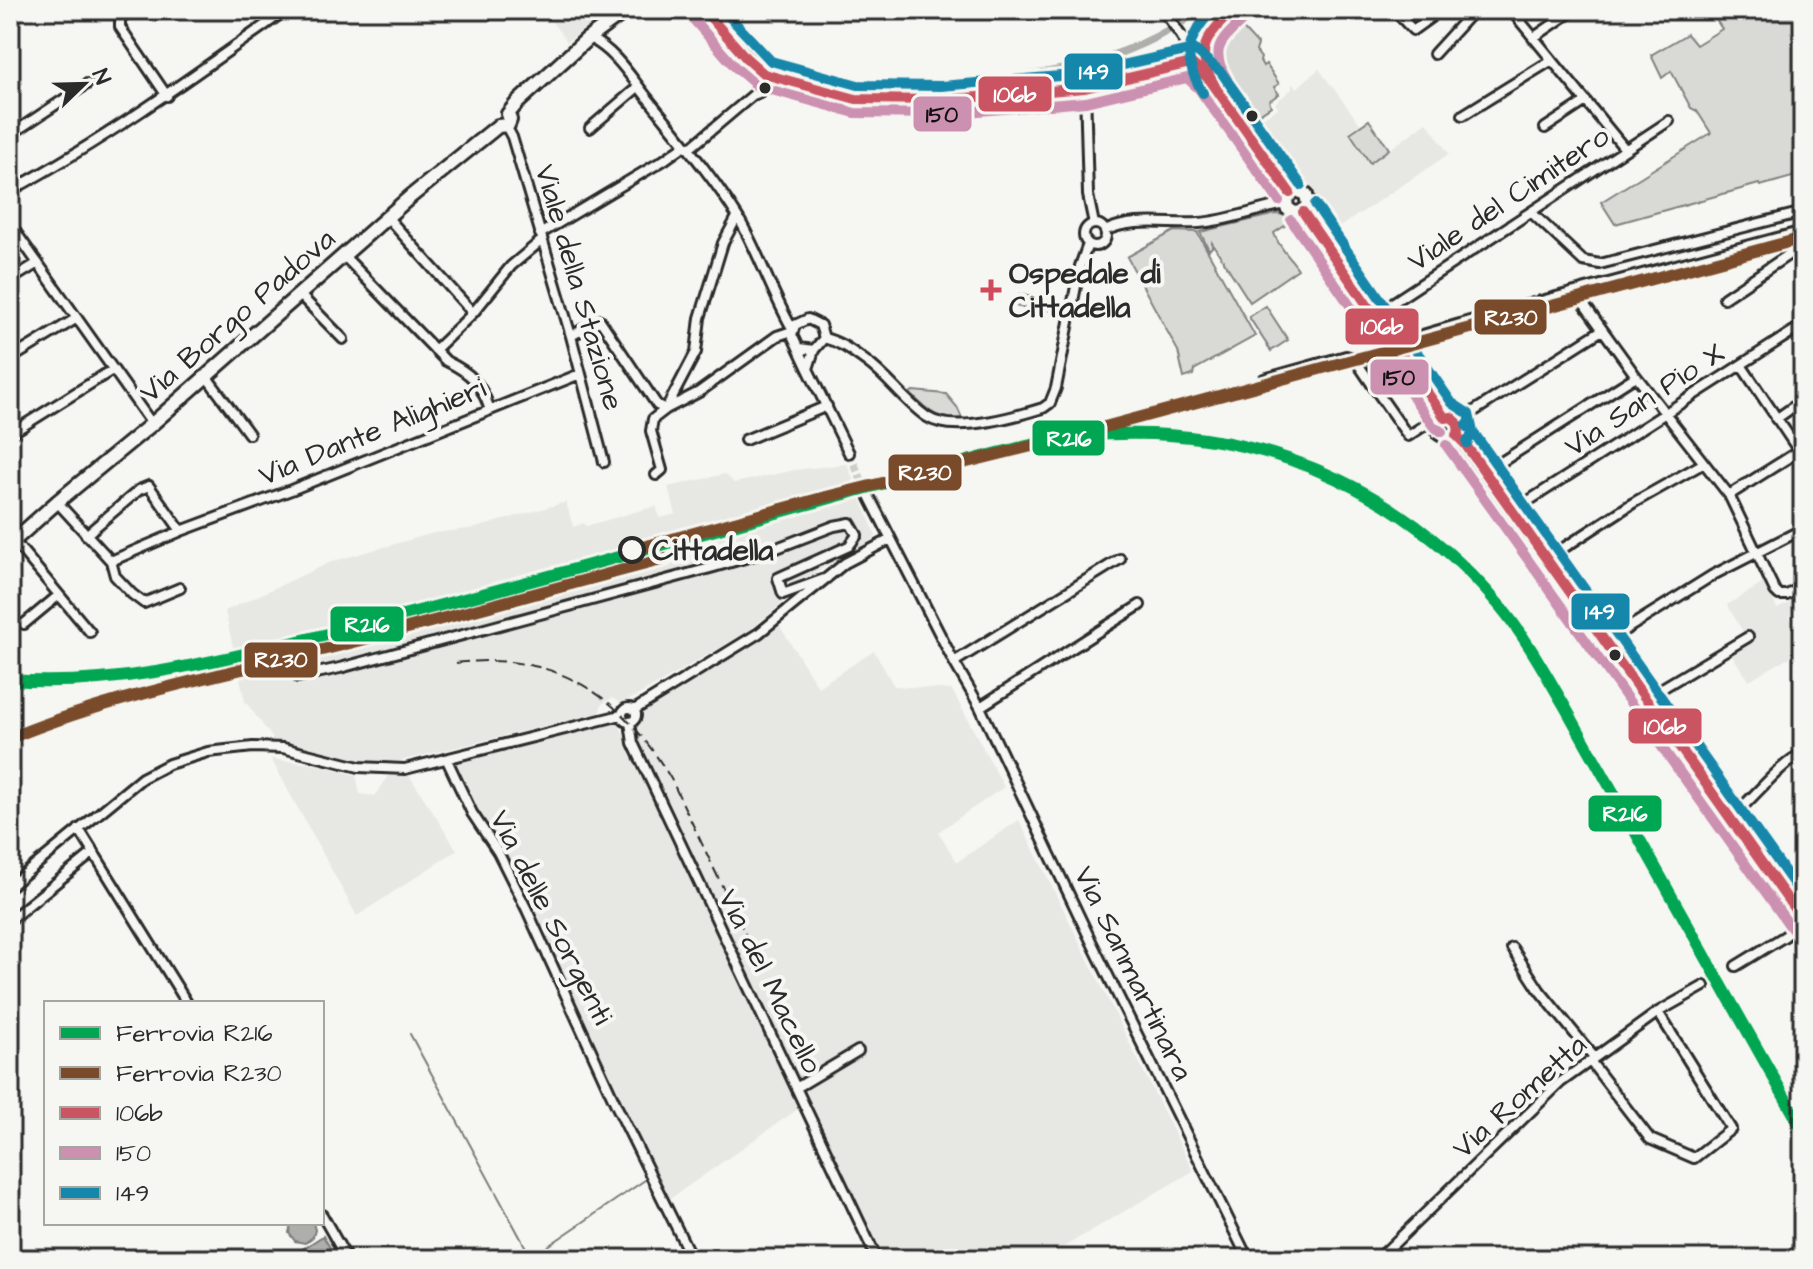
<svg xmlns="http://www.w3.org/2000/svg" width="1813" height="1269" viewBox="0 0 1813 1269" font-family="'Architects Daughter',sans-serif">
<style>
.built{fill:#e7e7e3}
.green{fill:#d9d9d5;stroke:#828280;stroke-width:2}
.water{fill:#aeaeab;stroke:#7a7a78;stroke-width:2}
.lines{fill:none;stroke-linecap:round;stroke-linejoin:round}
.stream{stroke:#7a7a78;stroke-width:2}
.canal{stroke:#aeaeab;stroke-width:8}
.street-tunnel{stroke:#cdcdca;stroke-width:8;stroke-dasharray:8 4;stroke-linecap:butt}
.street-casing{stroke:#2b2b2b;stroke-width:14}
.secondary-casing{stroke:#2b2b2b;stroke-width:18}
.street{stroke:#f6f6f2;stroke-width:8}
.secondary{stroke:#f6f6f2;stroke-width:12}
.rail{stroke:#2b2b2b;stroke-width:2;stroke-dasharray:12 6;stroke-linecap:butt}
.bus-1-casing{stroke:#f6f6f2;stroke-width:16}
.bus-2-casing{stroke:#f6f6f2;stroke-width:16}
.bus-3-casing{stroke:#f6f6f2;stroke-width:16}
.bus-1{stroke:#ca5462;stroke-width:10}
.bus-2{stroke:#cc90b0;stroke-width:10}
.bus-3{stroke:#1587aa;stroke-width:10}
.rail-1-casing{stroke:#f6f6f2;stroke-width:18}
.rail-2-casing{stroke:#f6f6f2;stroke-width:18}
.rail-1{stroke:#00a651;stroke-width:12}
.rail-2{stroke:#7a4b2a;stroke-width:12}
.bus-dot{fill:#2b2b2b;stroke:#f6f6f2;stroke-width:3}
.poi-dot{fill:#d1495b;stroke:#f6f6f2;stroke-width:3}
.stop-dot{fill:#f6f6f2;stroke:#2b2b2b;stroke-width:4}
.labels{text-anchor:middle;stroke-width:8;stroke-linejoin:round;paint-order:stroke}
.street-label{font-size:30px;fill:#2b2b2b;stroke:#f6f6f2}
.poi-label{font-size:30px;font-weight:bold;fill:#2b2b2b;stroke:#f6f6f2;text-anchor:start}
.stop-label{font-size:30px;font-weight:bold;fill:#2b2b2b;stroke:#f6f6f2;text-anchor:start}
.line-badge{stroke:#f6f6f2;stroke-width:3}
.badge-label{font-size:22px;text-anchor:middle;font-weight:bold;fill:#fff}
.pale-badge-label{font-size:22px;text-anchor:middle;font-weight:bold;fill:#111}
</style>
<rect width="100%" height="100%" fill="#f6f6f2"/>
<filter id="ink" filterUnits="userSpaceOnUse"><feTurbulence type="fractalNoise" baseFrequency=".0125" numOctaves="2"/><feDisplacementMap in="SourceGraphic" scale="16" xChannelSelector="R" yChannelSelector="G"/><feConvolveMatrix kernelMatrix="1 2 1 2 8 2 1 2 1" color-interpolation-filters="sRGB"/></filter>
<g filter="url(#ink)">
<path class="built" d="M543,10H596L601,17L567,42Z
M1319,69L1360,124L1348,133L1370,164L1427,122L1449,154L1332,232L1256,122L1278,108L1275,103L1292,89V84L1297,88Z
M847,464L876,536L871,541L804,579L783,587L786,600L750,630L637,696L621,703L612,698L602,704L599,713L399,761L348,763L283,752L245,701L225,611L331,562L434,533L476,528L566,502L573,527L584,523L586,526L656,506L660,518L676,514L668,487L725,474L734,483L795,470Z
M1765,582L1777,609L1800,598L1803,609L1789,616L1803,650L1749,680L1729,651L1748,640L1727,605Z
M779,625L818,687L874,651L894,686L952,690L1004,787L938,832L957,862L1019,820L1193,1171L1043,1259H884L638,746L636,724L640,711Z
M617,720L798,1109L664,1203L454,770L457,762Z
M271,759L318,765L356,775L360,794L375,796L388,776L409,775L457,850L357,916Z"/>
<path class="green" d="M1722,10H1803V174L1760,186L1759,184L1615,224L1601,202L1711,133L1697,111L1691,108L1671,71L1662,78L1651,55L1687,34L1696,45L1722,29L1713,15Z
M1235,20L1258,45L1256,51L1261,58L1260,61L1263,66L1266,64L1279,84L1274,87L1279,94L1269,101L1271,106L1253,118L1210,55L1212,42Z
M1369,120L1389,149L1370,163L1350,133Z
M1276,214L1286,215L1298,222L1289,228L1286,225L1274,233C1278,247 1290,257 1298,269L1250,302L1212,243V247L1209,250L1200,232Z
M1174,231L1197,232L1255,336L1194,370L1193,375L1184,378L1178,351L1127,257Z
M1019,294L1062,304L1061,312L1046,310V307L1040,306L1038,311L1015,306V297H1019Z
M1266,306L1288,340L1271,351L1249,317Z
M913,391L946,394L957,407L962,418C941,425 924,407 910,393Z"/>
<path class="water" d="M291,1223H313L315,1230L313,1237L305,1243L295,1241L289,1233Z
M323,1236L337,1259H307L301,1250Z"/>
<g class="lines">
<path class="stream" d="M410,1034L532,1259
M529,1259L645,1180"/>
<path class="canal" d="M729,10C770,88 863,86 940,83C1032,79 1123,67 1199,10"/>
<path class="street-tunnel" d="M849,453L870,498"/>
<g class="street-casing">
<path id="street" d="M132,10L120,18V27L167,96
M1163,10L1182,37L1191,63
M1394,10L1413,30L1431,17L1432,10
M1511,10L1625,149
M1533,38L1574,10
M591,39C615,51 630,76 646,96C678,136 712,175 739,219C760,255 772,294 793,330
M1434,54L1474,10
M1085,88L1088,195L1094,224
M1463,115L1552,60
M506,126L512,137L571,336L604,462
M590,128L638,87
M1545,128L1586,101
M10,135L87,84
M689,149L753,95L788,83
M10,191C108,138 196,74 286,10
M1532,213L1583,261L1600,264L1803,212
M388,218L473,313L511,266L542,240
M1084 235a11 11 0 1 1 22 0a11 11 0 1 1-22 0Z
M10,224L152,424
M1105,231C1133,217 1169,225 1199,223C1229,221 1257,209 1286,204
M540,234L664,160L685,145
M345,257L446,361C471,373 481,383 490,410
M10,280L38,263
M1576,293L1636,376L1729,495L1775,591L1779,595H1787L1803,586
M300,295L343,339
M1724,298L1803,245
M1374,315L1669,121
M571,336L600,320L657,405L666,409
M824,338C841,342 853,352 867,362C889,378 905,402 927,417C953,434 1014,417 1043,408L1050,403L1056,388L1080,266L1088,244
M1395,345L1402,341L1504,311L1803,231
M799,348L814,350L824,338L820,325L808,319L795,325L792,335L808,369L814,350
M435,350L473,313
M10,359L77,318
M1741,365L1803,457
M808,369L849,453
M206,376L249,434
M1264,379L1346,356L1354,358L1373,386L1408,364
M1373,386L1408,436L1425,425
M666,409L696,352L700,318L723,243L737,217
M1776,419L1803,400
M1457,422L1602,330
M10,434L112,370
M745,440L827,406
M1484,473L1636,376
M656,475L662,470L651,431L653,419L666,409L699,392L777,336L792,331
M1729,495L1799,451
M870,498L954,662L980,707L1091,941L1248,1259
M57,502L111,561L115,576L132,594L144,603L180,588
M1511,512L1803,325
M86,535L139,490L149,486L181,531
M14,541L90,632
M1545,560L1633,503L1704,463
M111,561L181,531L291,490L580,374
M24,624L59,595
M1604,643L1713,575L1803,529
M954,662L1120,559
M298,677L340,668L714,567L769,551L834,526L850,523L857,535L849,546L778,578L783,594L827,578
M1644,699L1748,637
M980,707L1140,605
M622 715a7 7 0 1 1 14 0a7 7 0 1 1-14 0Z
M634,710L759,633L845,563L889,540
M630,722L633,743L877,1259
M447,760L472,813L498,852L527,910L617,1107L692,1259
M1729,819C1750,803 1782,760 1803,754
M79,829L187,1003
M10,886L142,778L169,764L208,752L253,747L283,748L359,767L405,769L621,715
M10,920L94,852
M1512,948L1540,991L1594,1057
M1736,966L1785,936L1803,921
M1590,1061L1650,1139L1694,1158L1731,1129L1658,1012
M796,1088L858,1051
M322,1215L347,1259
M1378,1259L1561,1082L1658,1012L1704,986"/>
</g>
<g class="secondary-casing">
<path id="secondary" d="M704,10L746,58L764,74L856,99L942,100L1085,88L1191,63L1202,49
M1191,63L1210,80L1290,193
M1209,77L1202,54L1203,40L1233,10
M498,126L508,125L510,120L508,114L517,103L587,39L627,10
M1290,193L1298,190L1306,195L1308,204L1303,212
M1290,193L1286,200L1287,208L1294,213L1303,212
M1303,212L1445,418L1451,417L1457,422L1459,431L1456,435
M1445,418L1439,424V433L1447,438L1456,435
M1456,435L1465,444L1803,921
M10,544L57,502L152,424L410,197L498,126"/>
</g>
<use href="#street" class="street"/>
<use href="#secondary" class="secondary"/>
<path class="rail" d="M456,663C556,651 621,694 671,779L749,942"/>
<g class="bus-1-casing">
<path id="bus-1" d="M704,10L746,58L764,74L856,99L942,100L1085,88L1191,63L1210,80L1290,193
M1215,86C1193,50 1206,37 1233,10
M1303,212L1445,418L1451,417L1457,422L1459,431L1456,435
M1456,435L1465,444L1803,921"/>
</g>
<g class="bus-2-casing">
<path id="bus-2" d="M693,19L735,67L757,86L855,113L943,114L1086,102L1187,78L1199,89L1279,201
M1227,79C1209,49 1221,41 1243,20
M1291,220L1433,426L1442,432
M1446,445L1792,929"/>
</g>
<g class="bus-3-casing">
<path id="bus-3" d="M723,10L771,61L858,85L941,86L1083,74L1194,49L1221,72L1301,185
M1203,93C1182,59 1185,39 1213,10
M1315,204L1452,403L1469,414L1473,432L1467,443
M1466,425L1476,436L1803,897"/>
</g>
<use href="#bus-1" class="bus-1"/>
<use href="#bus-2" class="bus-2"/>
<use href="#bus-3" class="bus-3"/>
<g class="rail-1-casing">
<path id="rail-1" d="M10,680C122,688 228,658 336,632C499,592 659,545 820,501C869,487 919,474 968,461C1006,451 1045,440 1084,436C1246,421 1395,481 1499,605C1525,636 1544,671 1564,705L1803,1130"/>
</g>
<g class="rail-2-casing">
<path id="rail-2" d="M632,550L822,498L1064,438L1803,238
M15,736C116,695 225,674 330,648C442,620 553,588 665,559"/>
</g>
<use href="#rail-1" class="rail-1"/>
<use href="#rail-2" class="rail-2"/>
</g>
</g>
<g class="bus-dot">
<circle cx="765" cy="88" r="7"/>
<circle cx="1252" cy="116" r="7"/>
<circle cx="1615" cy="655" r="7"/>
</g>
<path class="poi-dot" d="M987 278h8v8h8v8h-8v8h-8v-8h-8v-8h8z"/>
<circle class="stop-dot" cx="632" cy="550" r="12"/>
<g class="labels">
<g class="street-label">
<text transform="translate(1508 198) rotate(-34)" y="10">Viale del Cimitero</text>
<text transform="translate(580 287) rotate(74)" y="10">Viale della Stazione</text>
<text transform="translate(237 315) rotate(-41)" y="10">Via Borgo Padova</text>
<text transform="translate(1644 399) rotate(-33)" y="10">Via San Pio X</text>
<text transform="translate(372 431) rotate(-22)" y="10">Via Dante Alighieri</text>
<text transform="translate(552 917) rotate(63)" y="10">Via delle Sorgenti</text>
<text transform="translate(1134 973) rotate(64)" y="10">Via Sanmartinara</text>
<text transform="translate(771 981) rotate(64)" y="10">Via del Macello</text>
<text transform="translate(1519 1096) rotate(-42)" y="10">Via Rometta</text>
</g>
<g class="poi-label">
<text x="1009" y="283">Ospedale di<tspan x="1009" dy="34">Cittadella</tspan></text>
</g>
<g class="stop-label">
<text x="652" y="560">Cittadella</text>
</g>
</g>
<g class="line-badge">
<rect x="1063" y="52" width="61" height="39" rx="8" fill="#1587aa"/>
<rect x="977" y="75" width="76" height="38" rx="8" fill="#ca5462"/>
<rect x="912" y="95" width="61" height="38" rx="8" fill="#cc90b0"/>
<rect x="1473" y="298" width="75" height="38" rx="8" fill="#7a4b2a"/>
<rect x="1344" y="307" width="76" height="39" rx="8" fill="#ca5462"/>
<rect x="1369" y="358" width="61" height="38" rx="8" fill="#cc90b0"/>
<rect x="1031" y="419" width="75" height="38" rx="8" fill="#00a651"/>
<rect x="887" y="453" width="76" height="39" rx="8" fill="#7a4b2a"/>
<rect x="1570" y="592" width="61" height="39" rx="8" fill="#1587aa"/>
<rect x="329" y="605" width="76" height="38" rx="8" fill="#00a651"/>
<rect x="243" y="641" width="76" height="38" rx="8" fill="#7a4b2a"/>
<rect x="1627" y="707" width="76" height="38" rx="8" fill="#ca5462"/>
<rect x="1587" y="794" width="76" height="39" rx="8" fill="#00a651"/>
</g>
<g class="badge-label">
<text x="1094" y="79">149</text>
<text x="1015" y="102">106b</text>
<text x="1511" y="325">R230</text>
<text x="1382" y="334">106b</text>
<text x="1069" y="446">R216</text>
<text x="925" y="480">R230</text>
<text x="1600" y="619">149</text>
<text x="367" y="632">R216</text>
<text x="281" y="667">R230</text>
<text x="1665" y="734">106b</text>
<text x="1625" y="821">R216</text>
</g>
<g class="pale-badge-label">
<text x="942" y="122">150</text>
<text x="1399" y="385">150</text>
</g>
<rect width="1813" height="1269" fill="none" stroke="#f6f6f2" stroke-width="40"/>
<rect x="20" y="20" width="1773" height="1229" fill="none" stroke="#2b2b2b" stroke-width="3" filter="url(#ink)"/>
<rect x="44" y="1001" width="280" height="224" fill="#f6f6f2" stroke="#a5a5a2" stroke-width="2"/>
<rect x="60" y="1027" width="40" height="12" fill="#00a651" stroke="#a5a5a2" stroke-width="2"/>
<text x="116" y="1041" font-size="24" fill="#2b2b2b">Ferrovia R216</text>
<rect x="60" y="1067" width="40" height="12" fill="#7a4b2a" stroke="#a5a5a2" stroke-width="2"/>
<text x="116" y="1081" font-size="24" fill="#2b2b2b">Ferrovia R230</text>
<rect x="60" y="1107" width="40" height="12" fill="#ca5462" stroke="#a5a5a2" stroke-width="2"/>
<text x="116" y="1121" font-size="24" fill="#2b2b2b">106b</text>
<rect x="60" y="1147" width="40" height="12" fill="#cc90b0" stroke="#a5a5a2" stroke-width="2"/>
<text x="116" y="1161" font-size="24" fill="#2b2b2b">150</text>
<rect x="60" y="1187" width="40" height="12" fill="#1587aa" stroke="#a5a5a2" stroke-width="2"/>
<text x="116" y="1201" font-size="24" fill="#2b2b2b">149</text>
<g transform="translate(84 84) rotate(67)" stroke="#f6f6f2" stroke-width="6" paint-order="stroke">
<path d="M0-6L14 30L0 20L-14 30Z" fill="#2b2b2b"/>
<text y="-12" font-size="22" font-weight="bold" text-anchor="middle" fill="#2b2b2b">N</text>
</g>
</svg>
